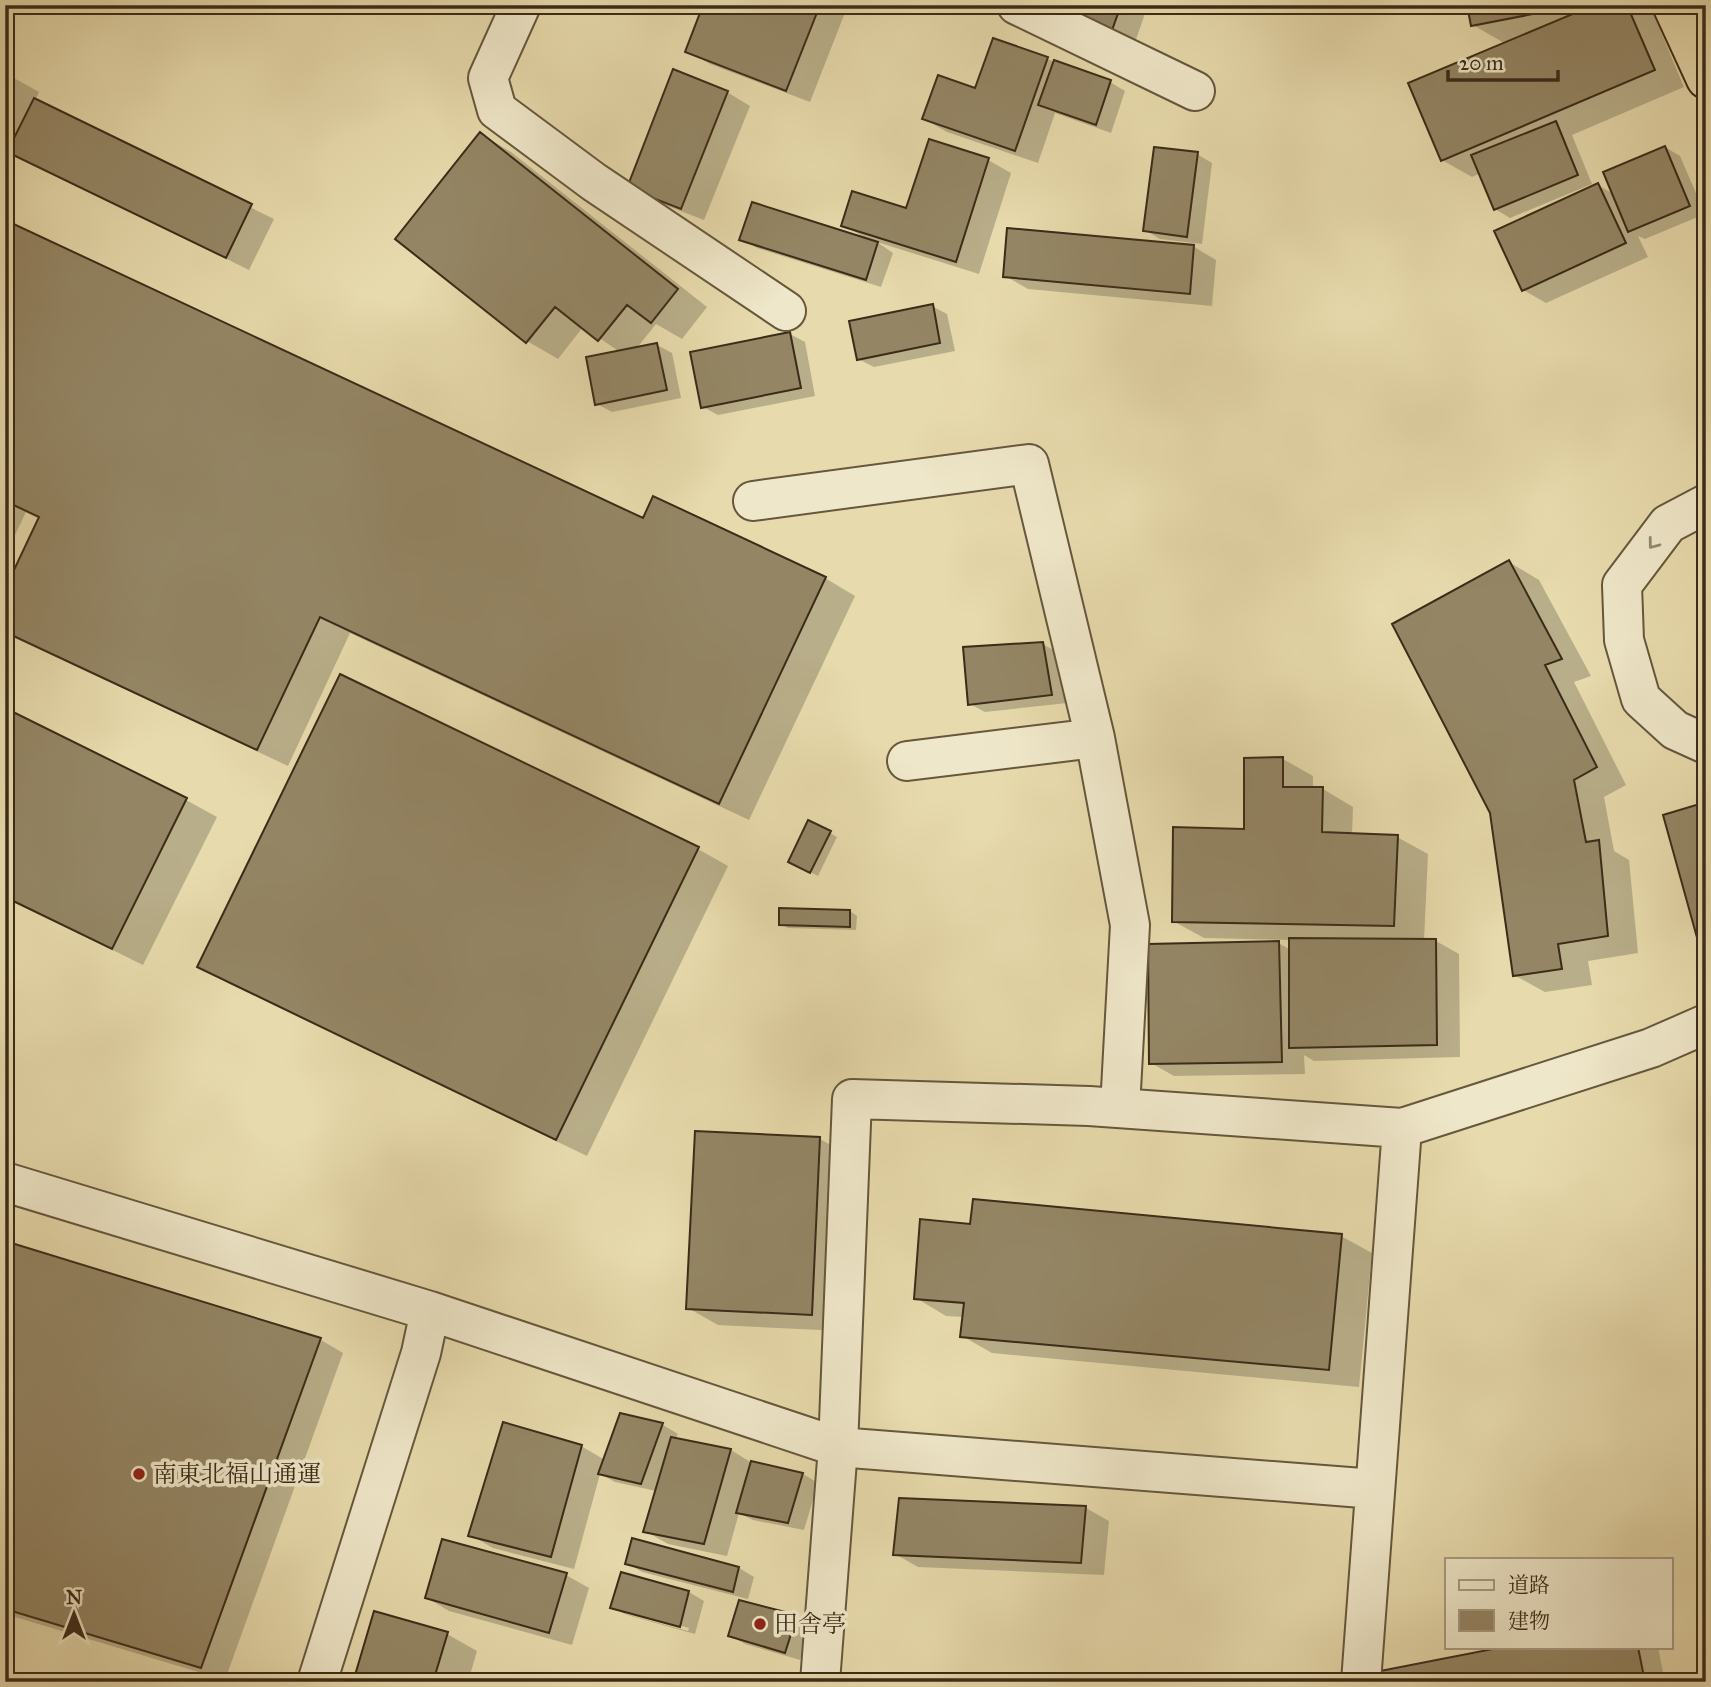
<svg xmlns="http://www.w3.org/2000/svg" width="1711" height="1687" viewBox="0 0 1711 1687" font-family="'IM FELL Great Primer','Noto Serif JP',serif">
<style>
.shadow{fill:#0003;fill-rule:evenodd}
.building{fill:#948665;stroke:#3b2b18;stroke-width:2}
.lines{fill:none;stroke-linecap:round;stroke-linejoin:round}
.minor-casing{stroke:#66573d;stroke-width:42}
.highway-casing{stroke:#3b2b18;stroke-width:42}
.minor{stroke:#efe7c9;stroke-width:38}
.highway{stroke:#e7daac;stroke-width:38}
.oneway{stroke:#958970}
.poi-dot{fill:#8f2418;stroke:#efe7c9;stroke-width:2.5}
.labels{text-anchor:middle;stroke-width:7;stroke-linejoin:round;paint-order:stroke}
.poi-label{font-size:24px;fill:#3b2b18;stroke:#efe7c9;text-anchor:start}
</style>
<rect width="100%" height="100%" fill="#e7daac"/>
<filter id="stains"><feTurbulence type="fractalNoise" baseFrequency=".00286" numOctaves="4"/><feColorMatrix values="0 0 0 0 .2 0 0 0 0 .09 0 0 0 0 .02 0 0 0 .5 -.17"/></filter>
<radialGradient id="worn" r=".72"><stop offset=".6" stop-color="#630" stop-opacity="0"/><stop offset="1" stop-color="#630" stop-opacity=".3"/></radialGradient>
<path class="shadow" d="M705,5H848L810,102L710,64L687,51Z
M1075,5H1148L1134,45Z
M1469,5H1584L1585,11L1599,5H1639L1653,13L1684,87L1572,135L1592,184L1510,218L1495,209L1481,173L1472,177L1442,160L1506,44L1473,25Z
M1047,59L1110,82L1125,91L1111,133L1055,113L1038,163L947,132L924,119Z
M5,73L39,92L35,101L274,219L249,270L10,151L5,160Z
M727,92L750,106L704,220L652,200L629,187Z
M481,134L511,152L707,307L682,339L656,324L636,349L657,345L672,353L681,398L612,412L597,404L620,352L583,327L558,359L527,341Z
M1665,147L1680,156L1705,214L1645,239L1638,236L1648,257L1546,303L1523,290L1598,185L1615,195Z
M1197,154L1212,163L1202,244L1160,239L1145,230Z
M988,160L1011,173L979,274L877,242L893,253L881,287L757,248L742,239H867L843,225L907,210Z
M5,222L644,520L825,578L855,596L749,820L350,633L288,766L5,632L40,519L26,512L5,556Z
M1191,245L1216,260L1212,306L1028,289L1005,276Z
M932,306L947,314L955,351L874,367L858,359Z
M790,334L805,342L815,396L718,415L703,407Z
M1509,562L1539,580L1591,676L1574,682L1626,785L1604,797L1614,851L1629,860L1638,953L1588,961L1592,985L1545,992L1514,975Z
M1043,644L1058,653L1067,703L985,712L970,704Z
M5,710L186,800L217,817L143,965L5,897Z
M1283,759L1313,776V789H1323L1353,807L1352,835L1397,837L1428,854L1424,941H1436L1459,954L1460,1057L1314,1061L1304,1055L1305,1074L1174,1076L1151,1063L1278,943L1291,950V940L1204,938L1173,921L1246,831Z
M830,833L837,837L818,876L797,865Z
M698,849L728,866L587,1156L230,984L200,966Z
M850,911L857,916L856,930L788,928L781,924Z
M696,1133L820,1139L850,1156L842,1331L718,1325L688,1308Z
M971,1226L1341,1236L1372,1253L1359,1387L992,1353L962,1336L964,1317L946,1316L916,1298Z
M6,1243L321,1340L343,1353L225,1680L5,1614Z
M621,1416L663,1425L678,1434L675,1439L731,1450L752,1463L803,1474L818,1483L804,1530L753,1520L739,1513L727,1556L668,1544L645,1531L656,1491L615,1482L600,1474L574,1569L493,1548L470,1535L581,1446L605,1460Z
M1086,1508L1109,1521L1104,1575L918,1567L895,1554Z
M633,1540L739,1568L754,1577L748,1599L642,1572L627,1563Z
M622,1574L689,1592L704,1601L695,1634L627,1615L612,1607ZM626,1610L689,1628L688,1631L626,1614Z
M566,1575L589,1588L572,1645L449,1611L427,1598Z
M796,1617L811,1626L800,1660L745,1644L730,1635Z
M447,1634L477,1651L468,1682H354Z
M1512,1647H1658L1665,1682H1384L1382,1672Z"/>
<path class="building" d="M703,5H820L786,91L685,52Z
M1073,5H1121L1111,33L1068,18Z
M1467,5H1558L1559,9L1471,26Z
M1594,5H1627L1655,70L1441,161L1408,83Z
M993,38L1048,57L1015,151L922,119L938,75L975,88Z
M1054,60L1111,80L1096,125L1038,105Z
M673,69L728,91L681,209L627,188Z
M34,98L252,204L226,258L7,152Z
M1556,121L1578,175L1494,210L1471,155Z
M480,132L678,289L651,323L627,305L598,341L555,307L526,343L395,239Z
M929,139L989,158L956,262L841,226L852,191L906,208Z
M1665,146L1690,206L1628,232L1603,172Z
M1154,147L1198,152L1187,237L1143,231Z
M1598,183L1626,243L1522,291L1494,231Z
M752,202L878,242L866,280L739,240Z
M5,220L643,518L653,496L826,577L719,804L320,617L257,750L5,632V589L39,517L5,501Z
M1007,228L1194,245L1190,294L1003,277Z
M933,304L940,343L857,360L849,321Z
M790,332L801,388L701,408L690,352Z
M657,343L667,390L595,405L586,357Z
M1509,560L1562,659L1545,665L1597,767L1574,780L1586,842L1599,840L1608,936L1558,944L1562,969L1513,976L1490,813L1392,624Z
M1043,642L1052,695L968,705L963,647Z
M340,674L699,847L556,1140L197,967Z
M5,708L187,798L112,949L5,897Z
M1283,757V787H1323L1322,832L1398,835L1394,926L1172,922L1173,827L1244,829V758Z
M1706,802V970L1663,815Z
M808,820L831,831L810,873L788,862Z
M779,908L850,910V927L779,925Z
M1289,938L1436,939L1437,1045L1289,1048Z
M1279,941L1282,1062L1149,1064L1148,944Z
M695,1131L820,1137L812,1315L686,1309Z
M973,1199L1342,1234L1329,1370L960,1337L964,1303L914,1299L920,1219L970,1224Z
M5,1241L321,1338L201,1668L5,1609Z
M620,1413L663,1423L641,1484L598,1474Z
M503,1422L582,1445L551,1557L468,1536Z
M671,1437L731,1449L704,1544L643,1532Z
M751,1461L803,1473L788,1523L736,1513Z
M899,1498L1086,1506L1081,1563L893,1555Z
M632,1538L739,1567L733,1592L625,1564Z
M442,1539L567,1573L549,1633L425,1598Z
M621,1572L689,1591L680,1627L610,1608Z
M739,1600L797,1615L785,1653L728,1636Z
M374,1611L448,1632L433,1682H353Z
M1503,1647H1638L1645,1682H1383L1380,1671Z"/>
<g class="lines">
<g class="minor-casing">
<path id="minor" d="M521,5L488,78L497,110L594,182L786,311
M1017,5L1195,91
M753,501L1029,464L1095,738L1130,925L1120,1108
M1706,504L1668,524L1622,585L1624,640L1641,699L1675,730L1706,744
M907,761L1095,738
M5,1182L430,1311L838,1447L1375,1489
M317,1682L421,1353L430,1311
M820,1682L838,1447L852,1099L1089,1106L1402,1128L1651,1048L1706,1024
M1361,1682L1402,1128"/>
</g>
<g class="highway-casing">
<path id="highway" d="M1672,5L1706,79"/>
</g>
<use href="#minor" class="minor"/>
<use href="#highway" class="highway"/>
</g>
<defs><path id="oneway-chevron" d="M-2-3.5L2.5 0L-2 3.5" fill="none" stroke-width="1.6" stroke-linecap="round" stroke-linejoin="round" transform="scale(1.75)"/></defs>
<use class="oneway" href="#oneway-chevron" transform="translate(1653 544) rotate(127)"/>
<g class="poi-dot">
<circle cx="139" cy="1474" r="7"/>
<circle cx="760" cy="1624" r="7"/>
</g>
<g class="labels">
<g class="poi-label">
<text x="153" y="1482">南東北福山通運</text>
<text x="774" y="1632">田舎亭</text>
</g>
</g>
<rect width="1711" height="1687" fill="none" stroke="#e7daac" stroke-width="28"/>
<rect x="7" y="7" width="1697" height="1673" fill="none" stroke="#3b2b18" stroke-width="3.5"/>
<rect x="14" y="14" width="1683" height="1659" fill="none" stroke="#3b2b18" stroke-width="2"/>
<rect x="1445" y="1558" width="228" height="91" fill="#efe7c9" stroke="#a79c82" stroke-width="2"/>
<rect x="1459" y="1580" width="35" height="10" fill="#efe7c9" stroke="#a79c82" stroke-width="2"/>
<text x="1508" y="1592" font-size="21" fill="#3b2b18">道路</text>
<rect x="1459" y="1610" width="35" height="21" fill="#948665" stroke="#a79c82" stroke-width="2"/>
<text x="1508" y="1628" font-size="21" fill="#3b2b18">建物</text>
<g transform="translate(74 1614)" stroke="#efe7c9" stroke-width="5" paint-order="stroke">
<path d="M0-5L12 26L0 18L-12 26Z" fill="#3b2b18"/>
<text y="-10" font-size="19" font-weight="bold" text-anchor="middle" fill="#3b2b18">N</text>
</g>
<path d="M1448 70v10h110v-10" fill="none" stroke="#3b2b18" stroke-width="3.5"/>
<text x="1459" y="70" font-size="21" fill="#3b2b18" stroke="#efe7c9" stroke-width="5" paint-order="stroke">20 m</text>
<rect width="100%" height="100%" filter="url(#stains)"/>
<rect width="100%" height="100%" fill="url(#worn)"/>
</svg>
